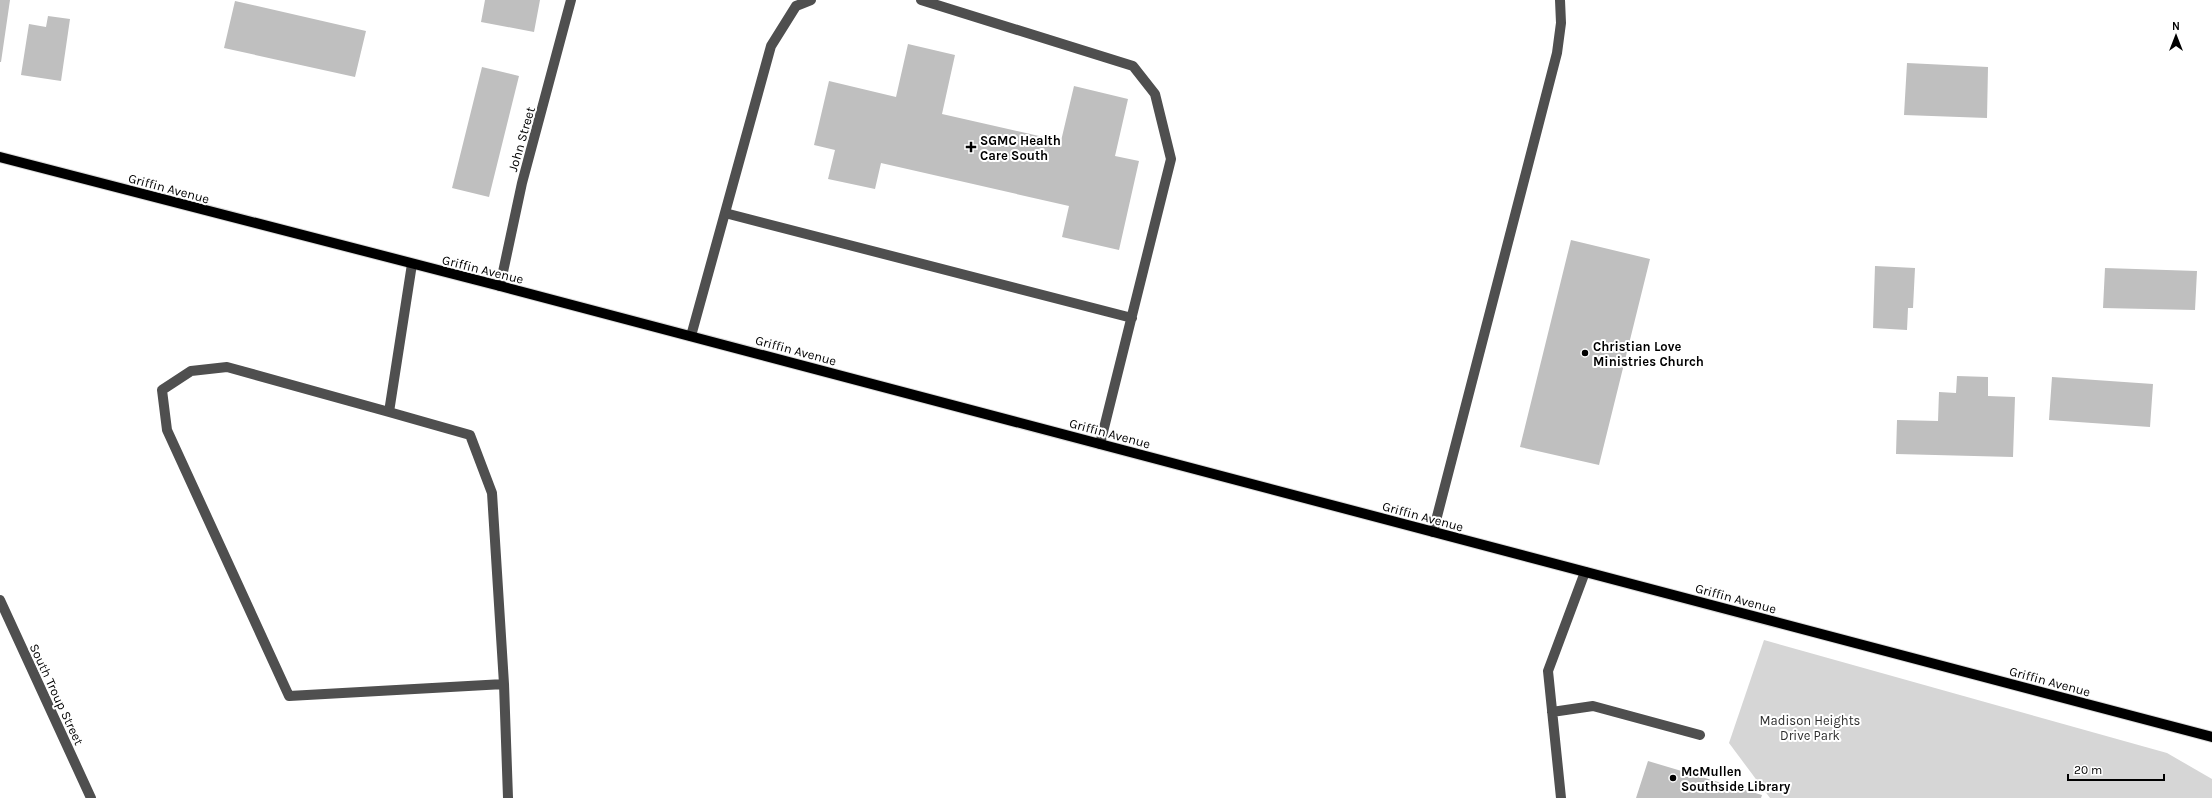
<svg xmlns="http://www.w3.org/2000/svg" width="2212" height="798" viewBox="0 0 2212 798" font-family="Karla,sans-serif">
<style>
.green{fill:#d6d6d6}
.building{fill:#bfbfbf}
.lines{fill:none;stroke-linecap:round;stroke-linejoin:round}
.major-casing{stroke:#dbdbdb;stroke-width:12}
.minor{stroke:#4f4f4f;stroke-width:10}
.major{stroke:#000;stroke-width:10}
.poi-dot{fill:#000;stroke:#fff;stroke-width:1.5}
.labels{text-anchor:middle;stroke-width:4;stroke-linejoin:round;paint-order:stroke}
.street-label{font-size:13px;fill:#000;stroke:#fff}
.poi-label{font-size:13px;font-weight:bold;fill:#000;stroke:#fff;text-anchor:start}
.park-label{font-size:13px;fill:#2d2d2d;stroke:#fff}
</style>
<rect width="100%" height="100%" fill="#fff"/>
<path class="green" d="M1764,640L2167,753L2212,779V798H1770L1729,743Z"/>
<path class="building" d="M0,0H10L1,62H0Z
M485,0H540L534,32L481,22Z
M235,1L366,31L355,77L224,48Z
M48,16L70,19L61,81L21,75L29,24L46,27Z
M908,44L955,55L942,114L1061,141L1074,86L1128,99L1115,156L1139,161L1119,250L1062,237L1069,206L881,163L875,189L828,179L835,150L814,145L829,81L896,97Z
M1907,63L1988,67L1987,118L1904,115Z
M482,67L519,76L489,197L452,188Z
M1571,240L1650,259L1599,465L1520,447Z
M1875,266L1915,268L1913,308H1908L1907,330L1873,328Z
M2105,268L2197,271L2195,310L2103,308Z
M1957,376L1988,377V396L2015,397L2013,457L1896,454L1897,420L1938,421L1939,392L1956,393Z
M2052,377L2153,384L2150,427L2049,420Z
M1648,761L1762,795L1761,798H1636Z"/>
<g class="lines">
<g class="major-casing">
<path id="major" d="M0,157L500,286L2212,737"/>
</g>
<path class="minor" d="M921,0L1133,66L1155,94L1171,159L1100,444
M725,213L1132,318
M500,286L522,183L571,0
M691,336L771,46L796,6L811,0
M389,412L470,435L492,493L504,684L289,696L167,430L162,390L191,371L227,367L389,412L412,264
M1433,532L1557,53L1561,23L1560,0
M0,600L91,798
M504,684L508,798
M1552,712L1593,706L1700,735
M1561,798L1548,671L1585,572"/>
<use href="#major" class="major"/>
</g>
<g class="poi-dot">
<path d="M969 141h4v4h4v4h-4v4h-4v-4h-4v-4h4z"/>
<circle cx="1585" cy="353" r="4"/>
<circle cx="1673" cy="778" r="4"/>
</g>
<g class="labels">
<g class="street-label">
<text transform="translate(521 139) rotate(-74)" y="5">John Street</text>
<text transform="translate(169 188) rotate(15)" y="5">Griffin Avenue</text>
<text transform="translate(483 269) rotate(14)" y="5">Griffin Avenue</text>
<text transform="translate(796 350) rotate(15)" y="5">Griffin Avenue</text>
<text transform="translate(1110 433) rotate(15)" y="5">Griffin Avenue</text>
<text transform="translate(1423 516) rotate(15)" y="5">Griffin Avenue</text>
<text transform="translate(1736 598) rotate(15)" y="5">Griffin Avenue</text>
<text transform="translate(2050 681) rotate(15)" y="5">Griffin Avenue</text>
<text transform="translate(57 694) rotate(65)" y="5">South Troup Street</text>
</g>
<g class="poi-label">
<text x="980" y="145">SGMC Health<tspan x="980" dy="15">Care South</tspan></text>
<text x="1593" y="351">Christian Love<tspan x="1593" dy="15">Ministries Church</tspan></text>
<text x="1681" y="776">McMullen<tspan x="1681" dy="15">Southside Library</tspan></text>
</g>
<g class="park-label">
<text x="1810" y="725">Madison Heights<tspan x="1810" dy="15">Drive Park</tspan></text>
</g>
</g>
<g transform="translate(2176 36)" stroke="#ffffff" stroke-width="3" paint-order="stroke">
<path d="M0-3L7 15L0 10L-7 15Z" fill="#000000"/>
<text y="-6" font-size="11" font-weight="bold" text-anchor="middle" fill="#000000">N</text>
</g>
<path d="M2068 774v6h96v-6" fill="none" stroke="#000000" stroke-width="2"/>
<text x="2074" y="774" font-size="12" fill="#000000" stroke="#ffffff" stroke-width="3" paint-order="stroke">20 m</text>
</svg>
